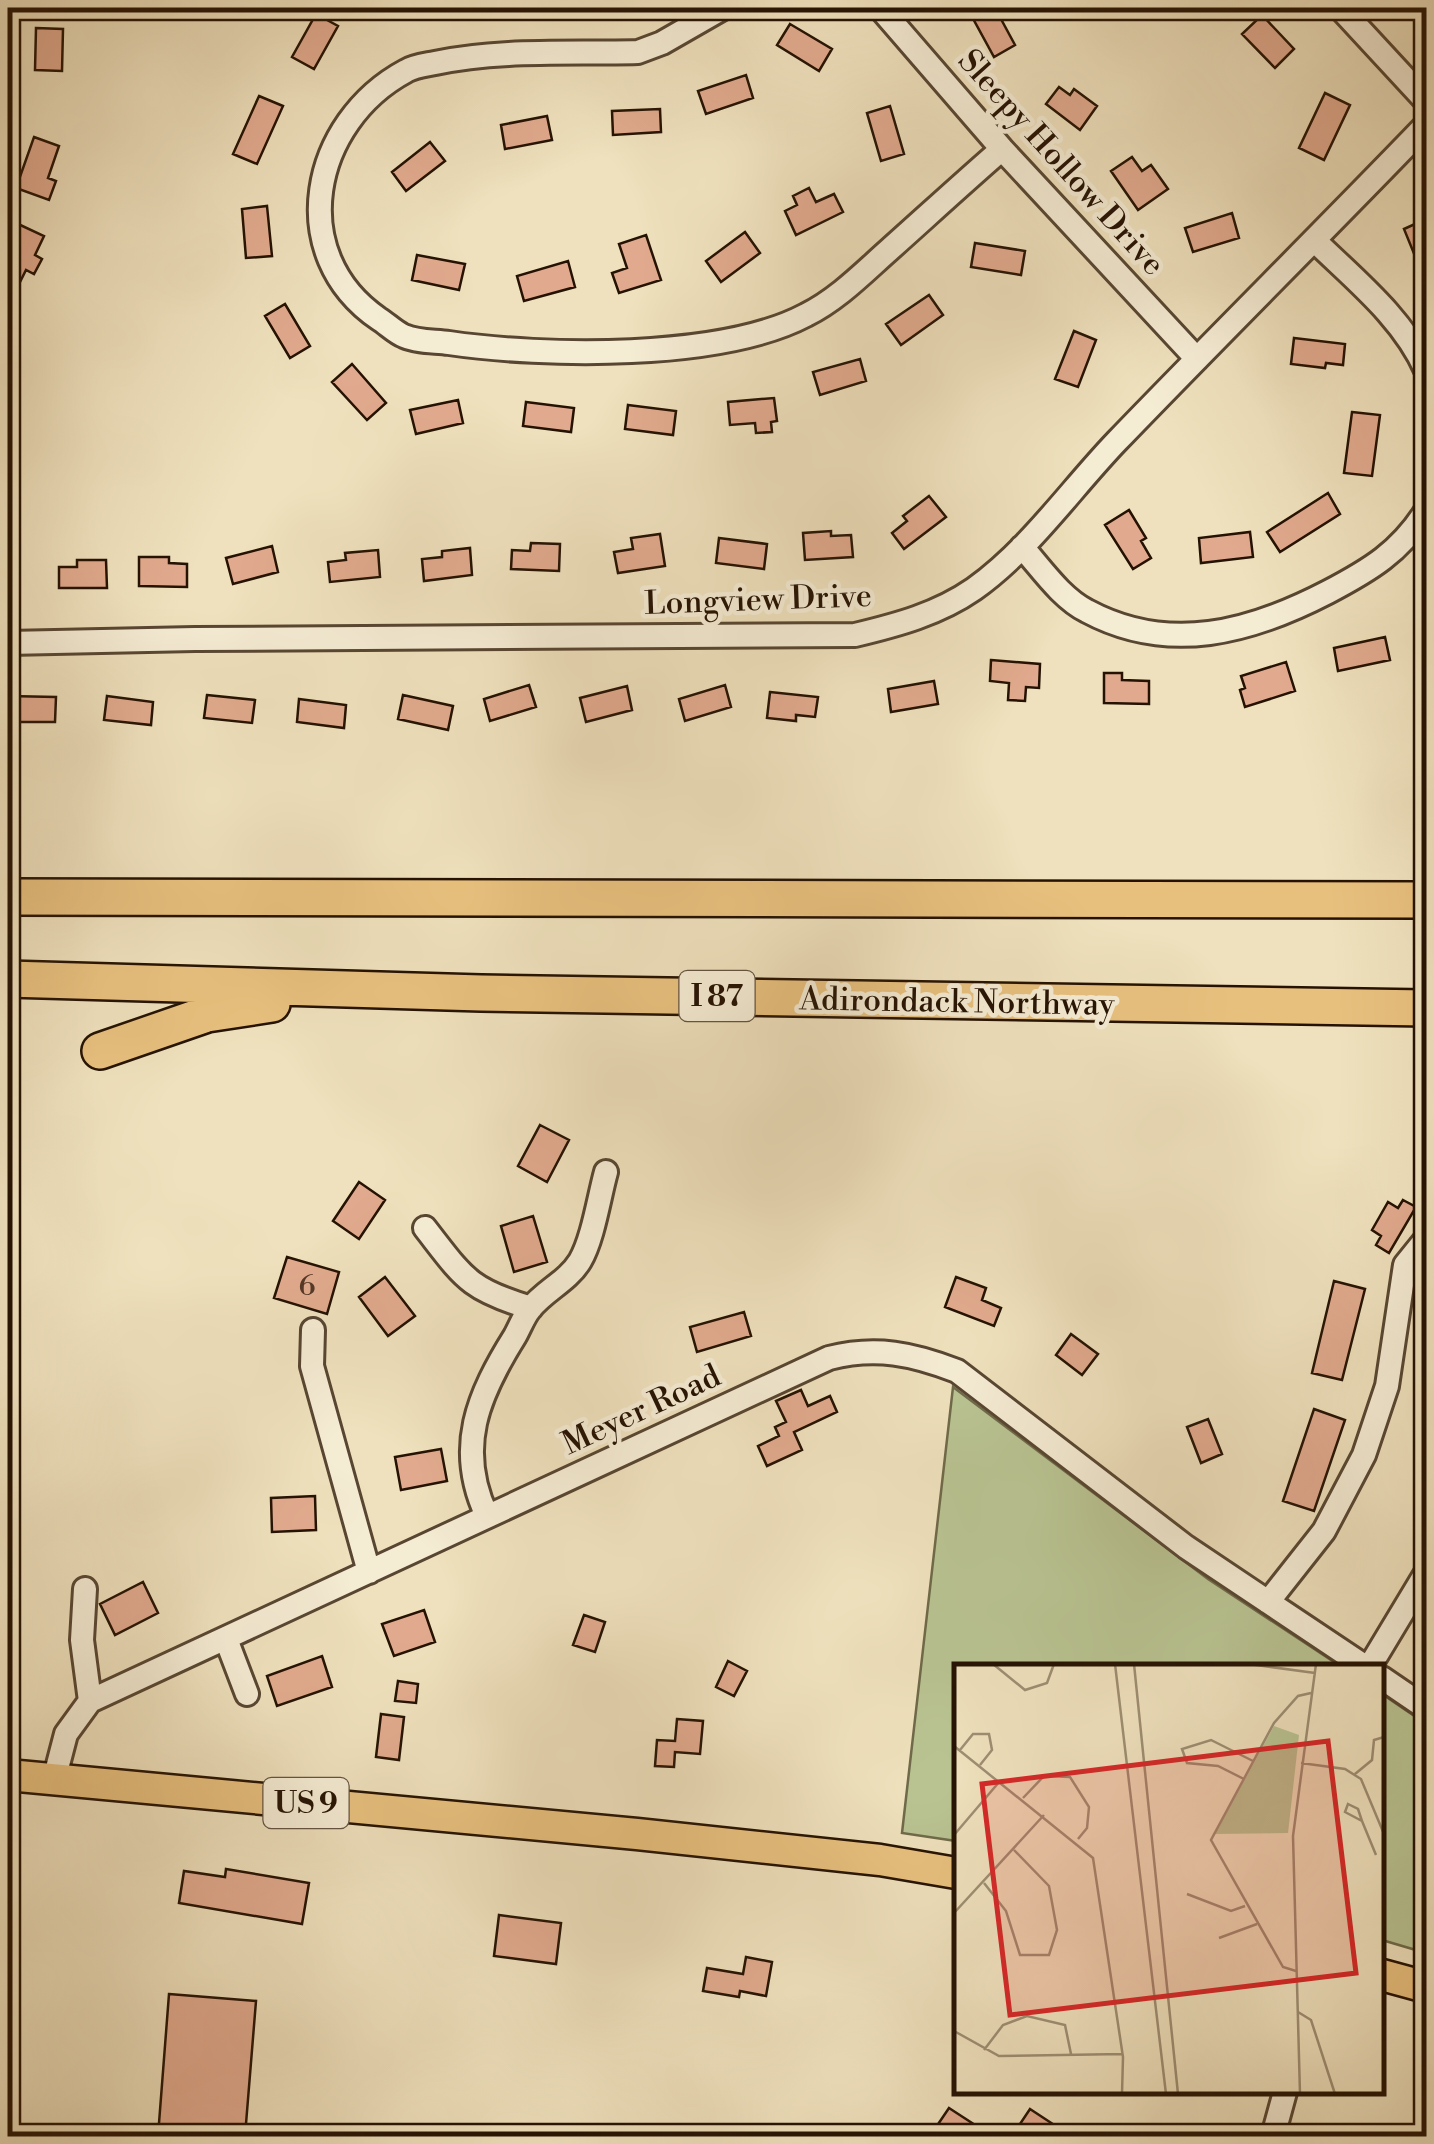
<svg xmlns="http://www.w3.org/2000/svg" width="1434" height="2144" viewBox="0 0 1434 2144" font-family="'Libre Bodoni',serif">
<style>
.green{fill:#b9c392;stroke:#6f6a4a;stroke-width:2.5}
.building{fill:#e1aa8e;stroke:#251203;stroke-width:2.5}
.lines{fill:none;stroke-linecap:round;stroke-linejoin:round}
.minor-casing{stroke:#584632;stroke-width:28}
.major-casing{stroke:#251203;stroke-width:35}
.highway-casing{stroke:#251203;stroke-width:40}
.minor{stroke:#f5ecd4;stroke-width:22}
.major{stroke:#e8c07e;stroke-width:30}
.highway{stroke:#e8c07e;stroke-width:35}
.labels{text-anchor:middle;stroke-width:9;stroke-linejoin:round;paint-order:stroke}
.number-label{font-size:28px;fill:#543826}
.shield{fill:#f5ecd4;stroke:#635342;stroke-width:2.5}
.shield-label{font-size:30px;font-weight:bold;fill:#251203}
.street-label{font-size:32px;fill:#251203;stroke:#f5ecd4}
.inset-road{fill:none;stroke:#9e8e73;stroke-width:2.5}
.view{fill:#d62828;fill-opacity:0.15;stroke:#d62828;stroke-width:5}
.inset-edge{fill:none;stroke:#251203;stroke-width:5}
</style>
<rect width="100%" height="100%" fill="#efe1bd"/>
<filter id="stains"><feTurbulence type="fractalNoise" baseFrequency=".002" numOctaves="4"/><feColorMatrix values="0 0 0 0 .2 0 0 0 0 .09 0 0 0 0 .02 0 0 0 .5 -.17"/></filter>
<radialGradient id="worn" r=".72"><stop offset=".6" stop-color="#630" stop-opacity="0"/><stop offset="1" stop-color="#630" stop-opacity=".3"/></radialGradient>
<path class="green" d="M953,1387L1208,1579L1340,1666H956V1841L902,1833Z
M1382,1694L1426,1724V1953L1382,1940Z"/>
<path class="building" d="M982,8H995L1015,45L994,57L970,13Z
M316,14L338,26L314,69L292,57Z
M1262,15L1294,49L1275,68L1242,34Z
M790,24L832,49L819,71L777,45Z
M36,28L63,29L62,71L35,70Z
M746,75L753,98L706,114L698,91Z
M1059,87L1070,95L1074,89L1097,106L1080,130L1046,104Z
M1325,93L1350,105L1324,160L1299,148Z
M259,96L283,106L257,164L233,154Z
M890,106L904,154L881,161L867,113Z
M660,109L661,132L613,135L612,111Z
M547,116L552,140L505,149L501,125Z
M34,137L59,146L48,178L56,181L49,200L16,188Z
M430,142L445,161L406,191L392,172Z
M1132,157L1142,171L1151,165L1168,189L1138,210L1111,171Z
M809,188L816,202L834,194L843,212L796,235L785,211L797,205L793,196Z
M267,206L272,256L246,258L242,209Z
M1232,213L1239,238L1193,252L1185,228Z
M1426,219V283L1404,229Z
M16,223L44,236L35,255L42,259L34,274L26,270L18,286L8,281V241Z
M745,232L760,253L721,282L706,261Z
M646,235L661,280L619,293L612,273L627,268L619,244Z
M975,243L1025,251L1021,275L971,267Z
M417,255L465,264L459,290L412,280Z
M568,261L575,287L524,301L517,276Z
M929,295L943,315L901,345L886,324Z
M285,304L310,346L290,358L265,316Z
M1074,331L1096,340L1078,387L1055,379Z
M1294,338L1345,344L1343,365L1326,363L1325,368L1291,364Z
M860,359L866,381L820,395L813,372Z
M352,364L386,403L367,420L332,382Z
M774,398L777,421L771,422L772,432L756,433L755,423L730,425L728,402Z
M458,400L463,423L416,434L410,410Z
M526,402L574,408L571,432L523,426Z
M628,405L676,411L673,435L625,429Z
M1352,412L1380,415L1372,476L1344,473Z
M1328,493L1340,514L1280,552L1267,532Z
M929,496L946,517L904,549L892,533L907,521L903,516Z
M1129,510L1146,538L1141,541L1151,558L1133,569L1105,525Z
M831,531V536L851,535L853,557L805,560L803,533Z
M1250,532L1253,557L1201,563L1199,538Z
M660,534L665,566L618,573L614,552L633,549L631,538Z
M719,538L767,544L764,569L716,563Z
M531,543L560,544L559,571L511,569L512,550L530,551Z
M272,546L278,572L233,584L226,558Z
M470,548L472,575L424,581L422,559L442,557V551Z
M378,550L380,577L330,582L328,562L346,560L345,553Z
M139,557H169V563L187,564V587L139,586Z
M77,560H106L107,588H59V567H77Z
M1385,637L1390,660L1338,671L1334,648Z
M991,660L1040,664L1039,688L1026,687L1025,701L1008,700L1009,683L990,681Z
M1286,662L1295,691L1245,707L1240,690L1245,688L1241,676Z
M1104,673H1122V680L1149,681V704L1104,703Z
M934,681L938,704L891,712L888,689Z
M529,685L536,707L490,721L484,699Z
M725,685L731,707L685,721L679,699Z
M627,686L632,710L586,722L580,698Z
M770,692L818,697L815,717L796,715V721L767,718Z
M207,695L255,700L252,723L204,718Z
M403,695L453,706L448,730L398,719Z
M8,696L56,697L55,722H8Z
M107,696L153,702L151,725L104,720Z
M299,699L346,705L344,728L297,722Z
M540,1125L569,1140L547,1182L518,1166Z
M359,1182L385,1200L359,1239L333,1221Z
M1403,1200L1416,1207L1389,1253L1376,1245L1381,1236L1372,1230L1388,1202L1398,1208Z
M533,1216L547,1262L514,1272L501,1226Z
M287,1257L339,1272L327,1314L274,1298Z
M385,1277L415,1316L388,1336L359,1297Z
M956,1277L986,1288L982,1300L1001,1308L994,1326L945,1307Z
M1334,1281L1365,1289L1342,1380L1312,1373Z
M744,1312L751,1336L697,1352L690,1327Z
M1071,1334L1098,1354L1082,1375L1056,1355Z
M801,1390L808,1406L830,1396L837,1412L794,1432L802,1450L767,1466L758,1446L779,1436L775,1427L786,1422L776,1401Z
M1314,1409L1345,1420L1314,1511L1283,1501Z
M1208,1419L1222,1454L1201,1463L1187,1427Z
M441,1449L447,1481L401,1490L395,1457Z
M315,1496L316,1530L272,1532L271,1498Z
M143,1582L158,1613L115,1635L100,1604Z
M424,1610L435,1642L394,1656L382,1624Z
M584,1615L605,1622L595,1652L573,1645Z
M322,1656L332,1687L277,1706L267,1676Z
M728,1661L747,1671L734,1696L716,1687Z
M398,1681L418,1684L416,1703L395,1701Z
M381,1714L404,1717L399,1760L376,1757Z
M677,1719L703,1721L700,1754L675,1752L674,1767L655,1766L657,1740L675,1741Z
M226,1869L309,1883L302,1924L179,1903L184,1871L225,1877Z
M499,1915L561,1923L556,1964L494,1956Z
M746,1957L772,1962L766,1996L740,1991L739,1997L703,1991L707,1968L743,1974Z
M169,1994L256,2001L245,2136H158Z
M949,2108L992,2136H930Z
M1030,2109L1071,2136H1012Z"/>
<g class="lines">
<g class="minor-casing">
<path id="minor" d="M723,8L662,43L638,52C571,54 501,49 435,63C425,65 414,66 406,71C311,122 284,254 379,319C387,324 396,333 404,336C417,342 435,341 449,343C544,357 721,360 806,315C838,299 863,273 889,250C927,216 964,182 1002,149
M880,8L1002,149L1197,359
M1340,8L1426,101
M1315,241C1355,280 1403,318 1426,370
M1022,547C1041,568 1061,598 1087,611C1169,655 1251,632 1328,592C1370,570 1400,552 1426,511
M8,643L195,639L855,635C897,625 938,614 974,589C1030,549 1070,490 1117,441C1219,335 1324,231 1426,125
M425,1228C464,1278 468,1289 531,1308
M313,1330L312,1366L369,1572
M487,1516C455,1448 478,1395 515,1336C520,1327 524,1316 530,1309C545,1290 567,1282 580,1261C593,1239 599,1197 606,1172
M85,1589L82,1640L90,1701
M1268,1602L1324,1531L1364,1455L1387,1386L1405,1265L1426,1239
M226,1639L247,1694
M1370,1666L1426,1573
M1382,1678L1426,1708
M54,1780L66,1734L90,1701L829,1358C876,1346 913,1354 957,1371L1186,1547L1364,1666
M1273,2136L1285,2092"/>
</g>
<g class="major-casing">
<path id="major" d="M8,1775L637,1834L880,1860L956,1873
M1382,1975L1426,1987"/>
</g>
<g class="highway-casing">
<path id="highway" d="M8,897L1426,900
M8,979L481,993L1426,1008
M100,1051L207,1014L272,1004"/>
</g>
<use href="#minor" class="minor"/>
<use href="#major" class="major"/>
<use href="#highway" class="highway"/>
</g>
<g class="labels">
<g class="number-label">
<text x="307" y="1295">6</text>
</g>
<g class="shield">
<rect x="679.5" y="971" width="75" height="50" rx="8"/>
<rect x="263.5" y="1778" width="85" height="50" rx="8"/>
</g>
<g class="shield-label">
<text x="717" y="1006">I 87</text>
<text x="306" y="1813">US 9</text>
</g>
<g class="street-label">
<text transform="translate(1062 162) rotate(48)" y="11">Sleepy Hollow Drive</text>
<text transform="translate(758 599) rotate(-2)" y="11">Longview Drive</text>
<text transform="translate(957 1001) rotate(1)" y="11">Adirondack Northway</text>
<text transform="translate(641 1409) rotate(-25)" y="11">Meyer Road</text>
</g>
</g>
<g transform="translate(954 1664)">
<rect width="430" height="430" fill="#efe1bd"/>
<path d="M320,62L345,71L334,169L261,170Z" fill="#b9c392"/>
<path class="inset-road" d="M39,0L71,26L93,19L100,0M161,0L212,430M180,0L224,430M295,0L361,9M0,82L139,194L169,393L168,430M6,86L19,70H35L38,86L26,101M347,99L391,105L407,115L430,170M401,110L418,96L420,76L430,73M290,115L264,102L233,99L228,85L257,76L299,97M69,134L90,112L116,113L135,143L133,164L124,175M394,140L404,145L408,157L391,148ZM408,157L422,191M0,171L46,117M30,219L52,247L66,291H95L103,266L95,222L60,186M233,230L277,247L291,242M0,249L90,151M265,274L303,260M342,307L329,303L257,176L320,59L344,32L357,29M344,348L357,356L381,430M0,367L45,392L168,390M30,386L49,361L73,352L111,361L117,390M346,430L339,172L362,0"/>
<path class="view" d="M374,77L402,309L56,351L28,120Z"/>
<rect width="430" height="430" class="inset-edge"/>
</g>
<rect width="1434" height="2144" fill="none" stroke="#efe1bd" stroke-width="40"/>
<rect x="10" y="10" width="1414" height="2124" fill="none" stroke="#251203" stroke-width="5"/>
<rect x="20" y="20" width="1394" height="2104" fill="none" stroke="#251203" stroke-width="2.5"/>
<rect width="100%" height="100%" filter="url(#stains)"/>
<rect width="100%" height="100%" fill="url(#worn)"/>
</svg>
